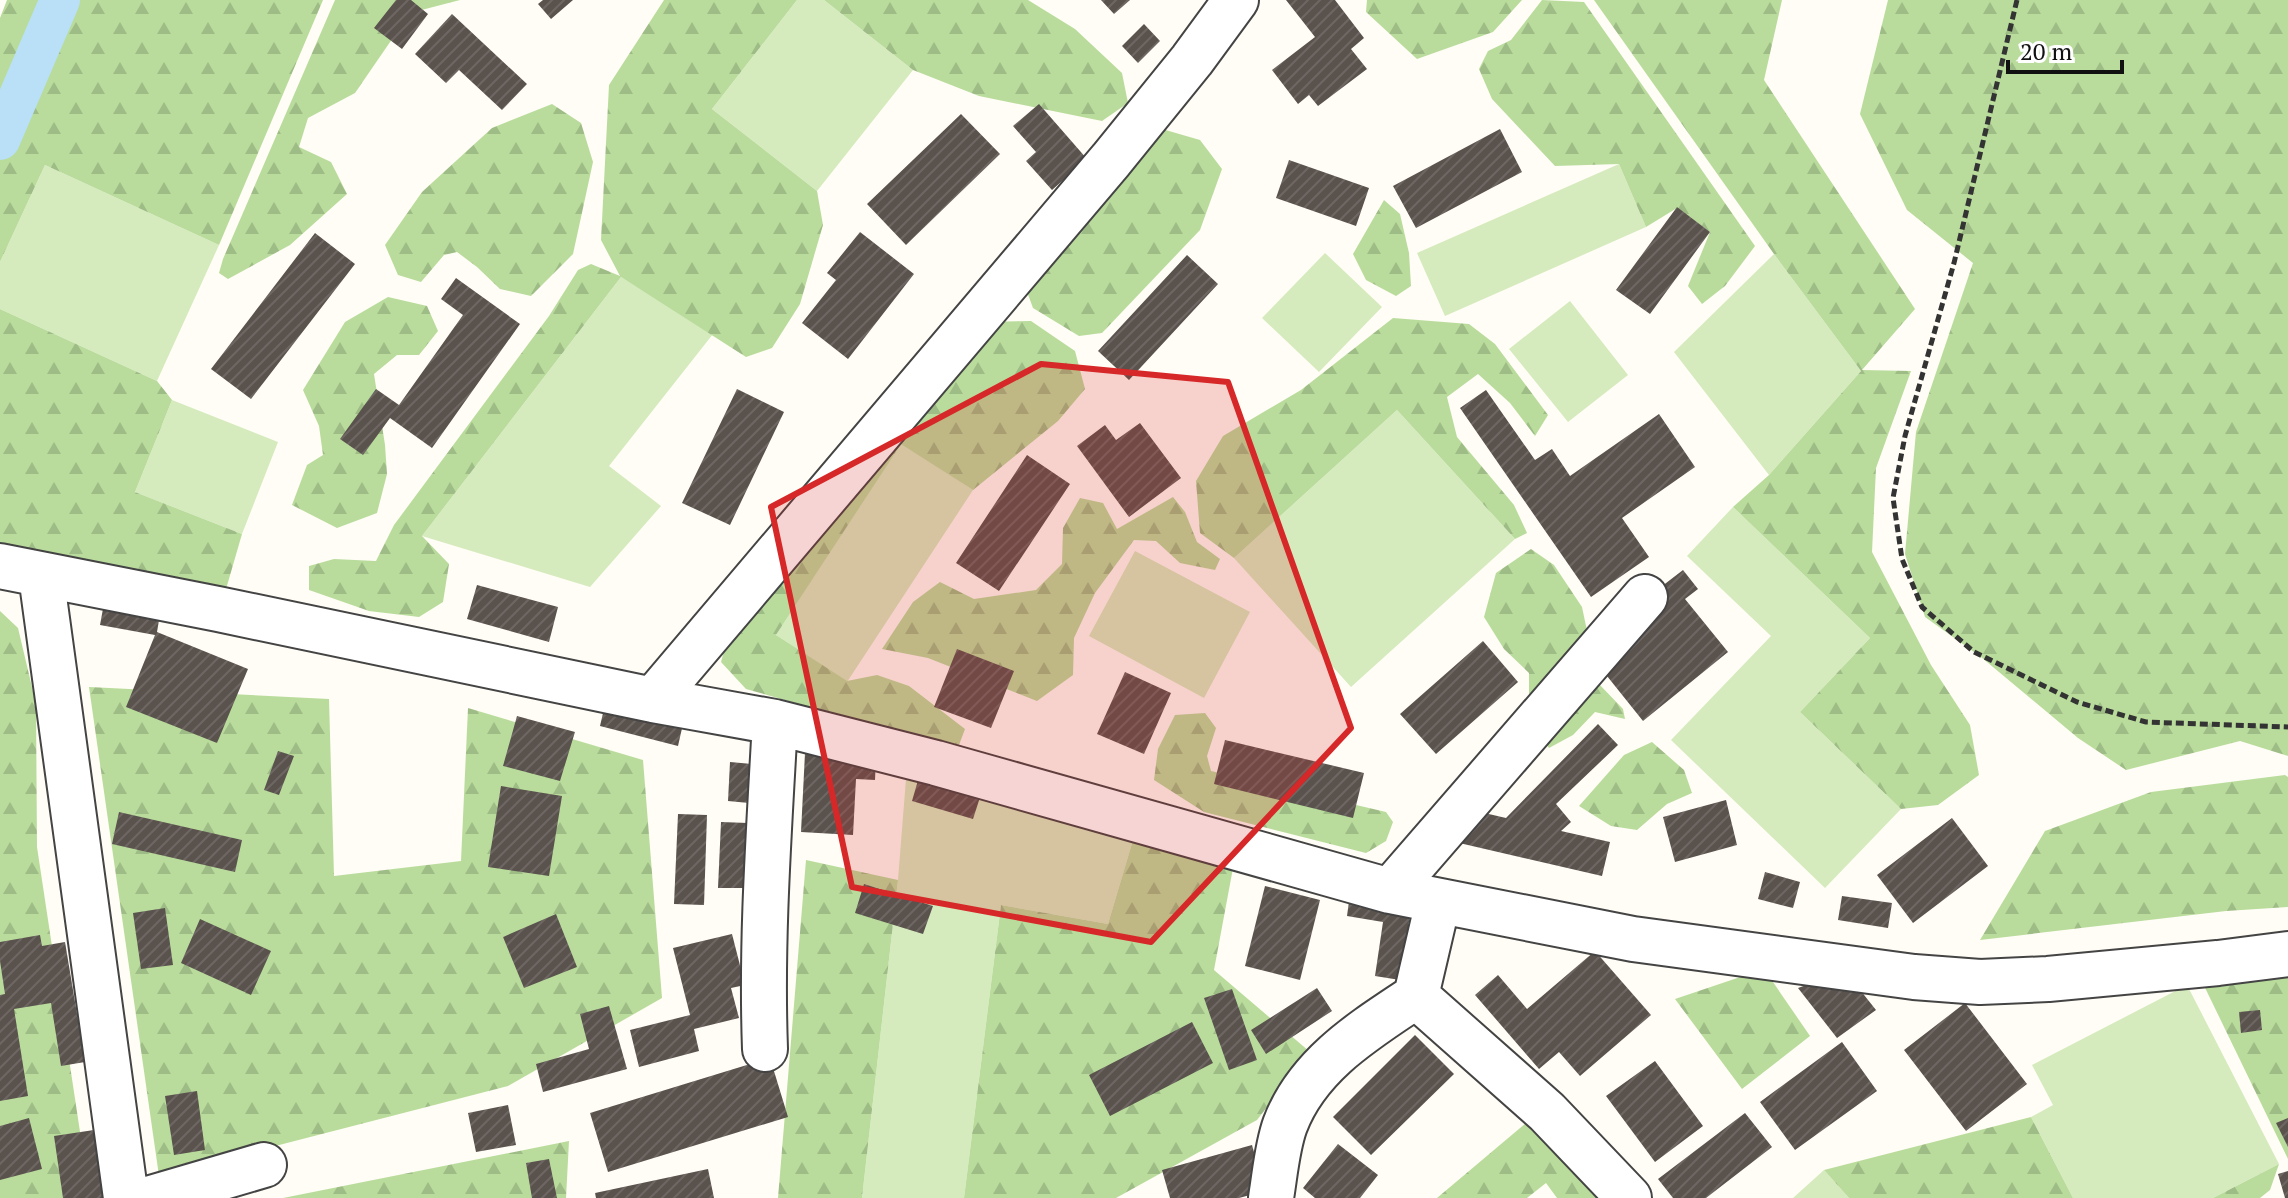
<svg xmlns="http://www.w3.org/2000/svg" width="2288" height="1198" viewBox="0 0 2288 1198" font-family="'PT Serif',serif">
<style>
.grass{fill:#d5ebbd}
.forest{fill:url(#forest-firs)}
.lines{fill:none;stroke-linecap:round;stroke-linejoin:round}
.canal{stroke:#b9e0f7;stroke-width:40}
.building{fill:url(#building-hatch)}
.minor-casing{stroke:#444;stroke-width:48}
.path{stroke:#333;stroke-width:5;stroke-dasharray:8 4;stroke-linecap:butt}
.minor{stroke:#fff;stroke-width:44}
.marked{fill:#d62828;fill-opacity:0.2;stroke:#d62828;stroke-width:6;stroke-linejoin:round}
</style>
<defs>
<pattern id="forest-firs" width="22" height="20" patternUnits="userSpaceOnUse" patternTransform="scale(2)"><rect width="22" height="20" fill="#b9dc9c"/><path d="M5 1l3.5 6h-7zM16 11l3.5 6h-7z" fill="#9ebc85"/></pattern>
<pattern id="building-hatch" width="6" height="6" patternUnits="userSpaceOnUse" patternTransform="scale(2)"><rect width="6" height="6" fill="#5a524d"/><path d="M-1 1l2-2M0 6l6-6M5 7l2-2" fill="none" stroke="#6d6662"/></pattern>
</defs>
<rect width="100%" height="100%" fill="#fffdf5"/>
<path class="grass" d="M797,0H824L913,70L817,191L712,109Z
M1619,164L1646,227L1445,316L1417,253Z
M45,165L219,245L157,381L0,309V262Z
M1325,253L1382,307L1319,372L1262,318Z
M1774,254L1861,371L1769,475L1674,352Z
M621,277L713,334L609,466L661,506L590,587L422,536Z
M1570,301L1628,375L1568,422L1509,349Z
M172,400L278,442L242,534L135,492Z
M1397,410L1515,539L1351,687L1234,558Z
M901,443L973,490L847,682L776,635Z
M1733,507L1870,638L1800,712L1901,809L1825,888L1671,740L1771,636L1687,556Z
M1135,551L1250,612L1204,698L1089,636Z
M906,779L1133,840L1108,924L1001,905L964,1198H862L898,880Z
M2187,985L2279,1164L2213,1198H2073L2031,1117L2053,1105L2032,1065Z
M1824,1170L1849,1198H1793Z"/>
<path class="forest" d="M7,0H323L219,245L45,165L0,262V18Z
M335,0H460L410,13L355,93L308,118L299,147L331,162L347,194L290,245L228,279L219,273L223,259Z
M664,0H797L712,109L817,191L823,225L800,304L772,348L746,357L621,277L422,536L449,564L443,602L419,617L369,611L309,590V566L334,559L376,561L394,525L549,316L578,270L591,264L620,276L601,240L609,85Z
M824,0H1028L1075,29L1122,73L1128,103L1102,121L979,96L913,70Z
M1367,0H1522L1493,32L1417,59L1366,12Z
M1542,0L1584,2L1755,246L1725,286L1702,304L1688,286L1710,232L1677,208L1646,227L1619,164L1555,166L1492,99L1479,69L1488,51L1511,40Z
M1594,0H1782L1764,80L1915,309L1862,370L1911,371L1876,468L1872,552L1931,665L1970,725L1979,775L1938,805L1901,809L1800,712L1870,638L1733,507L1769,475L1861,371L1774,254Z
M1888,0H2288V756L2240,741L2126,770L2078,738L1981,657L1925,617L1905,554L1916,432L1973,263L1907,210L1860,114Z
M552,104L581,123L593,162L573,254L531,296L500,289L477,267L457,252L444,255L421,282L398,275L385,245L422,192L492,128Z
M1162,129L1200,140L1222,169L1200,230L1102,333L1079,336L1033,308L1023,281Z
M1384,200L1400,214L1409,253L1411,286L1396,296L1366,280L1353,254Z
M388,297L427,306L438,331L419,355H397L374,374L385,445L387,474L377,513L337,528L292,505L307,465L323,455L319,426L303,390L345,322Z
M0,309L157,381L172,400L135,492L242,534L224,596L0,565Z
M1393,318L1469,324L1495,344L1548,415L1535,436L1510,403L1478,374L1447,397L1457,437L1514,505L1527,533L1515,539L1397,410L1234,558L1200,533L1196,481L1223,436L1301,390Z
M1031,321L1075,351L1085,389L1058,421L973,490L901,444L776,635L847,681L877,675L909,686L965,729L959,745L883,728L746,689L721,662L732,623L985,322Z
M1173,497L1185,512L1197,542L1220,559L1215,570L1180,563L1156,541L1134,540L1095,593L1074,638L1073,675L1037,701L928,658L882,649L913,602L940,582L974,599L1036,590L1062,564L1063,528L1080,498L1103,503L1117,529Z
M1531,549L1554,565L1582,607L1598,683L1623,709L1625,719L1595,712L1573,735L1549,748L1529,722V673L1504,649L1484,617L1496,573Z
M0,611L18,628L36,704L37,847L90,1198H0Z
M89,687L329,699L334,876L461,861L468,708L643,760L662,998L508,1086L159,1176Z
M1205,713L1216,728L1207,756L1211,771L1386,812L1393,822L1386,841L1366,853L1204,812L1154,780L1158,749L1175,715Z
M1652,742L1684,770L1692,793L1667,804L1637,830L1611,826L1579,806L1624,755Z
M2285,775L2288,777V907L2226,911L1980,940L2045,831L2151,792Z
M1133,840L1233,868L1214,970L1310,1052L1257,1120L1116,1198H964L1001,905L1108,924Z
M806,860L898,880L862,1198H778Z
M2288,960V1159L2194,965Z
M1764,969L1810,1036L1742,1089L1675,999Z
M1538,1113L1621,1198H1557L1546,1183L1527,1198H1437Z
M2031,1117L2073,1198H1849L1824,1170Z
M569,1141L566,1198H283Z
M2279,1164L2270,1190L2260,1198H2213Z"/>
<g class="lines">
<path class="canal" d="M0,140L60,0"/>
</g>
<path class="building" d="M396,0H411L428,14L402,49L374,28Z
M543,0H573L551,19L538,4Z
M1101,0H1130L1114,14Z
M1286,0H1335L1364,38L1351,49L1367,69L1318,106L1309,95L1298,104L1272,70L1315,37Z
M452,14L527,84L502,110L459,70L446,83L415,54Z
M1144,24L1160,41L1138,63L1122,46Z
M1039,104L1087,159L1052,190L1026,161L1036,152L1013,126Z
M961,114L1000,154L906,245L867,204Z
M1500,129L1522,172L1416,228L1393,186Z
M1289,160L1369,188L1356,226L1276,198Z
M1677,207L1710,232L1650,314L1616,290Z
M860,232L914,274L848,359L802,323L836,280L827,273Z
M315,233L355,264L251,399L211,369Z
M1187,255L1218,284L1129,380L1098,351Z
M456,278L520,324L432,448L390,418L363,455L340,439L376,389L399,405L463,315L441,299Z
M737,389L784,412L730,525L682,503Z
M1486,390L1535,460L1552,449L1570,476L1659,414L1695,467L1622,518L1649,557L1591,597L1460,408Z
M1140,423L1181,478L1129,517L1077,446L1105,425L1116,440Z
M1027,455L1070,484L999,591L956,563Z
M1683,570L1698,589L1685,599L1728,652L1643,721L1595,661L1668,602L1657,590Z
M477,585L558,607L549,642L467,619Z
M105,598L161,608L157,632L248,669L217,743L126,707L155,635L100,625Z
M1483,641L1518,682L1436,754L1400,714Z
M957,649L1014,671L991,728L934,707Z
M1125,672L1171,693L1144,754L1097,734Z
M607,696L685,715L678,746L600,726Z
M517,716L575,732L560,781L503,766Z
M1598,724L1618,745L1556,804L1571,822L1561,831L1610,842L1602,876L1455,842L1463,808L1506,818Z
M1225,740L1364,773L1353,818L1214,784Z
M278,751L294,756L279,795L264,790Z
M805,753L876,756L875,780L856,779L853,835L801,832Z
M730,762L752,764L749,803L728,801Z
M921,770L983,788L973,819L912,801Z
M501,786L562,796L549,876L488,867Z
M1726,800L1737,845L1675,862L1663,817Z
M119,812L242,840L235,872L112,844Z
M678,814L707,815L704,905L674,904Z
M1952,818L1988,866L1913,923L1877,875Z
M721,822L748,823L745,888H718Z
M1765,872L1800,882L1793,908L1758,899Z
M864,884L933,906L923,934L855,913Z
M1265,886L1320,900L1300,980L1245,966Z
M1350,894L1412,902L1400,980L1375,976L1383,922L1347,916Z
M1842,896L1892,903L1888,928L1838,920Z
M165,908L173,965L141,969L133,913Z
M556,914L577,967L524,988L503,937Z
M200,919L271,951L251,995L181,963Z
M732,934L745,985L731,988L739,1018L694,1029L699,1051L639,1067L630,1030L690,1015L673,948Z
M40,935L42,946L65,942L85,1062L61,1066L51,1003L14,1009L28,1096L0,1101V995L5,994L0,961V942Z
M1595,951L1651,1015L1580,1076L1559,1052L1539,1069L1475,995L1498,975L1527,1009Z
M1845,971L1876,1010L1837,1038L1798,988Z
M1317,988L1332,1011L1266,1054L1251,1030Z
M1232,989L1257,1060L1229,1070L1204,998Z
M1965,1003L2027,1084L1966,1131L1904,1050Z
M609,1006L627,1069L543,1092L536,1064L589,1049L580,1014Z
M2260,1010L2262,1030L2241,1033L2239,1012Z
M1192,1022L1213,1063L1110,1116L1089,1075Z
M1415,1035L1454,1074L1371,1155L1333,1117Z
M1842,1042L1877,1091L1795,1150L1760,1102Z
M770,1058L788,1117L608,1172L590,1113Z
M1655,1061L1703,1126L1655,1162L1606,1096Z
M197,1091L205,1150L174,1155L165,1096Z
M508,1105L516,1145L476,1152L468,1113Z
M1745,1113L1772,1147L1706,1198H1673L1658,1179Z
M29,1118L42,1169L0,1180V1126Z
M2288,1118V1147L2276,1123Z
M94,1130L103,1198H63L54,1136Z
M1338,1144L1378,1175L1360,1198H1315L1303,1188Z
M1252,1145L1265,1191L1239,1198H1170L1162,1170Z
M549,1159L557,1198H532L526,1163Z
M708,1169L714,1198H596L595,1193Z
M2288,1171V1198H2285L2278,1174Z"/>
<g class="lines">
<g class="minor-casing">
<path id="minor" d="M0,566L218,609L653,700L775,722L936,763L1390,891L1633,939L1914,977L1980,982L2048,979L2218,963L2288,954
M41,575L126,1198
M653,700L1111,160L1192,60L1236,0
M1390,891L1645,597
M1438,902L1416,996L1547,1112L1629,1198
M765,1049C761,940 769,831 775,722
M151,1198L264,1165
M1271,1198C1275,1174 1277,1147 1285,1125C1308,1064 1365,1030 1416,996"/>
</g>
<path class="path" d="M2017,0L1954,263L1905,436L1893,498L1902,559L1922,607L1974,652L2077,702L2146,722L2288,727"/>
<use href="#minor" class="minor"/>
</g>
<path class="marked" d="M1041,364L1228,382L1351,728L1151,942L852,887L771,507Z"/>
<path d="M2008 60v12h114v-12" fill="none" stroke="#111111" stroke-width="4"/>
<text x="2020" y="60" font-size="24" fill="#111111" stroke="#ffffff" stroke-width="6" paint-order="stroke">20 m</text>
</svg>
